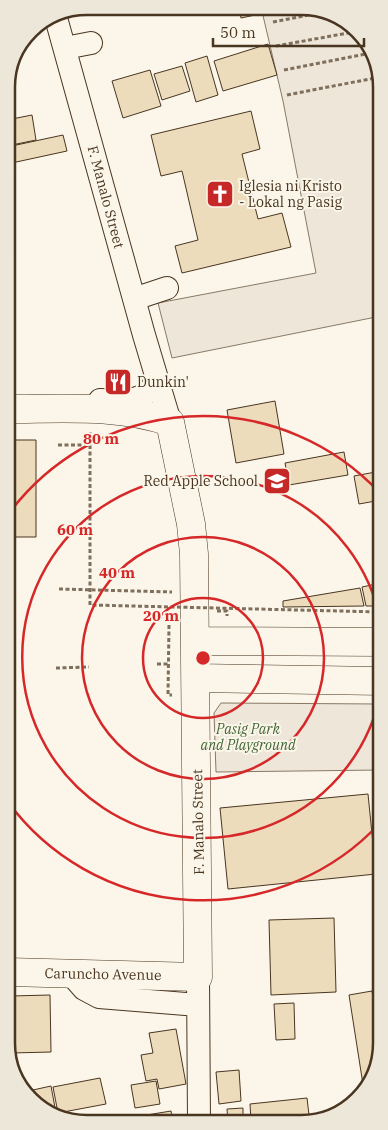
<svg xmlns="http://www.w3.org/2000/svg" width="388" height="1130" viewBox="0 0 388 1130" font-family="'IBM Plex Serif',serif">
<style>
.green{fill:#ede6d9;stroke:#887966}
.building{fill:#ecdcbc;stroke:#4a3520}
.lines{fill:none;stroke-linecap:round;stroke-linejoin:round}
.minor-casing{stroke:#4a3520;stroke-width:24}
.major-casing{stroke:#4a3520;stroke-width:29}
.path{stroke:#7f6f5c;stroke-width:3;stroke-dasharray:4 2.5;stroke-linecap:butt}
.minor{stroke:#fbf6e9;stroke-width:22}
.major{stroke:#fbf6e9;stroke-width:28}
.path-bridge{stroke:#7f6f5c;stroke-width:3;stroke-dasharray:4 2.5;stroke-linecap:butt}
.ring{fill:none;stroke:#d62828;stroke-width:2.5}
.labels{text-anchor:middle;stroke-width:4;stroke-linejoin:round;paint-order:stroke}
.poi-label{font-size:14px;fill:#4a3520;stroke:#fbf6e9;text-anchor:start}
.street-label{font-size:14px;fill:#4a3520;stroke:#fbf6e9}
.park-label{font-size:14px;font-style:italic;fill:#436837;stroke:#fbf6e9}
.rim{fill:none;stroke:#4a3520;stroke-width:2.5}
.centre{fill:#d62828;stroke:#fbf6e9;stroke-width:2.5}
.ring-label{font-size:15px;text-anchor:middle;font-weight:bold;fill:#d62828;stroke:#fbf6e9;stroke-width:4;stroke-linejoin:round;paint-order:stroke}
</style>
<rect width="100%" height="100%" fill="#fbf6e9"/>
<path class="green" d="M261,7L317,8L358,30L380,71L381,316L172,358L158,303L316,273L283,101Z
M221,703L381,704V770L216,772L214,713Z"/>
<path class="building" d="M195,7H221V10L196,14Z
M239,7H258L260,14L241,18Z
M268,44L277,75L223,91L214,61Z
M207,56L218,95L196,102L185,63Z
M182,66L190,91L162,100L154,74Z
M150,70L161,106L123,118L112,81Z
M251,111L260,149L242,154L258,219L282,213L291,247L182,273L175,246L198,240L182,171L161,176L151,135Z
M32,115L36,140L7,146V120Z
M63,135L67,151L7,164V147Z
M275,401L284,454L236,463L227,410Z
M7,440H36V537H7Z
M344,452L348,475L289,485L285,463Z
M381,471V500L359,504L354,476Z
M381,583V606H366L362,587Z
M360,588L364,606L283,607V601Z
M368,794L376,874L228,889L220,808Z
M334,918L336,992L271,995L269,920Z
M372,991L381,1049L364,1091L349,995Z
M50,995L51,1052L11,1053V996Z
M294,1003L295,1039L276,1040L274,1004Z
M176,1029L186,1084L159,1089L157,1079L146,1081L141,1055L153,1053L149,1033Z
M239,1070L241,1101L219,1104L216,1072Z
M100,1078L106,1104L58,1113L53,1087Z
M156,1081L160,1104L135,1108L131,1085Z
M51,1086L56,1113H54L35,1103L33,1090Z
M307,1098L309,1115L251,1121L250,1104Z
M243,1108V1122H228L227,1109Z
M171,1111L173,1122H104Z"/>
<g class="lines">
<g class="minor-casing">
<path id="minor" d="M56,18L144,335L170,422
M65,48L91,43
M134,299L167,288
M100,400C114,400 139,403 150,390C154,386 155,380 156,375
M70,973L84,989L99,997L198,1005
M198,977L199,1122"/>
</g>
<g class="major-casing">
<path id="major" d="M7,409C61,409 118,404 170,422L191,524L194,554L198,977L8,972
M196,641L381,642
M196,678L381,681"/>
</g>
<path class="path" d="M273,22L325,12
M276,46L359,31
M284,70L371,53
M287,95L380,77
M58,445H91
M59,589L172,592
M217,611H227V616
M169,625L168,695H172
M157,664H168
M56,668L89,667"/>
<use href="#minor" class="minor"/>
<use href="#major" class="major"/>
<path class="path-bridge" d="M90,432V605L381,612"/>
</g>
<g class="ring">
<circle cx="203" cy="658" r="60"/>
<circle cx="203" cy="658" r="121"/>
<path d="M381 691A181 181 0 1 1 381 623"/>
<path d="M380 823A242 242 0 0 1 8 802M7 516A242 242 0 0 1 380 493"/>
</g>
<defs>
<g id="church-square" transform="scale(1.4375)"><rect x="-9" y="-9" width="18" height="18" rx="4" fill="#c62828" stroke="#fbf6e9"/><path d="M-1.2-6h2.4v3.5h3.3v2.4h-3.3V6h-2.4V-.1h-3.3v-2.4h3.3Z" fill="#fff"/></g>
<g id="restaurant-square" transform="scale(1.4375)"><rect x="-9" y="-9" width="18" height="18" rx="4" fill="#c62828" stroke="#fbf6e9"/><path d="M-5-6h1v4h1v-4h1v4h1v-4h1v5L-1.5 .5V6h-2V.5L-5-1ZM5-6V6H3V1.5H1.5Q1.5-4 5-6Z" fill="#fff"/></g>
<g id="school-square" transform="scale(1.4375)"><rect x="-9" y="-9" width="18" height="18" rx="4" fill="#c62828" stroke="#fbf6e9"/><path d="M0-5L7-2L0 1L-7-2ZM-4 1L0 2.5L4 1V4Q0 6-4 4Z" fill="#fff"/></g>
</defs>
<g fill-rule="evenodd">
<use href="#church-square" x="220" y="194"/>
<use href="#restaurant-square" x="118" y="382"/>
<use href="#school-square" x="277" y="481"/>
</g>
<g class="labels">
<g class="poi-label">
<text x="239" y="191">Iglesia ni Kristo<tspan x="239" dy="16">- Lokal ng Pasig</tspan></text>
<text x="137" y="387">Dunkin'</text>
<text x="258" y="486" text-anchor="end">Red Apple School</text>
</g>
<g class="street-label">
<text transform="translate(106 197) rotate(75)" y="5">F. Manalo Street</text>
<text transform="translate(198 822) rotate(-91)" y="5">F. Manalo Street</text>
<text transform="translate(103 974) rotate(1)" y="5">Caruncho Avenue</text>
</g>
<g class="park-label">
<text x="248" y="734">Pasig Park<tspan x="248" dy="16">and Playground</tspan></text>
</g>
</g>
<path d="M0 0H388V1130H0ZM87 15H301A72 72 0 0 1 373 87V1043A72 72 0 0 1 301 1115H87A72 72 0 0 1 15 1043V87A72 72 0 0 1 87 15Z" fill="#ede7d9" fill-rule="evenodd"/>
<path class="rim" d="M87 15H301A72 72 0 0 1 373 87V1043A72 72 0 0 1 301 1115H87A72 72 0 0 1 15 1043V87A72 72 0 0 1 87 15Z"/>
<circle cx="203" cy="658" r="8" class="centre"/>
<g class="ring-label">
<text x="101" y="444">80 m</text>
<text x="75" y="535">60 m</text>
<text x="117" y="578">40 m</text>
<text x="161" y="621">20 m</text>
</g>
<path d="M213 38v8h151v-8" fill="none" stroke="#4a3520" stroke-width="2.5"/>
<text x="220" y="38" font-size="15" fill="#4a3520" stroke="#fbf6e9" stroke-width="4" paint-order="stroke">50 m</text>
</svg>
